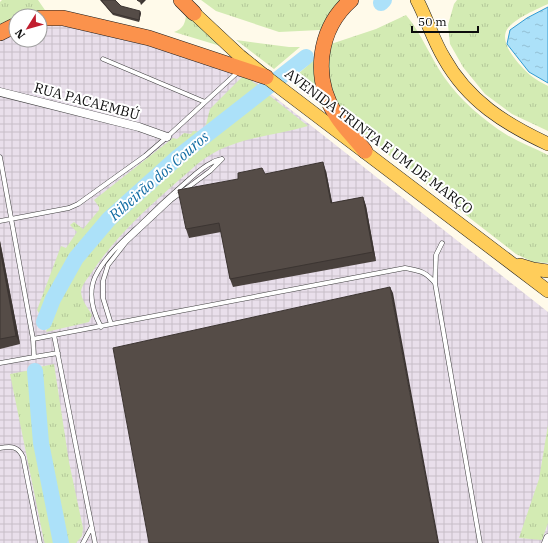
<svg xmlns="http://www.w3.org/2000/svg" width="548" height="543" viewBox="0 0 548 543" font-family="'IBM Plex Serif',serif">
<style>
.industrial{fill:url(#industrial-grid)}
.grass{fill:url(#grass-tufts)}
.water{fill:url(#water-ripples);stroke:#309bd3}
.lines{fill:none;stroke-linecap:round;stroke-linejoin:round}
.river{stroke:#ace1f9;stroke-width:16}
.lane-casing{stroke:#3f3f3f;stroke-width:5}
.street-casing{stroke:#3f3f3f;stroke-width:9}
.primary-casing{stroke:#1d1d1d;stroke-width:14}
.highway-casing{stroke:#1d1d1d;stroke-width:16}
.lane{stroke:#fff;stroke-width:4}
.street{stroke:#fff;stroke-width:8}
.primary{stroke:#ffcd5a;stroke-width:13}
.highway{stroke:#fb924c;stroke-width:15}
.wall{fill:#49413d}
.shaded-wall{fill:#3c3532}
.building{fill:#554c47;stroke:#3c3532}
.labels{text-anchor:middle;stroke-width:4;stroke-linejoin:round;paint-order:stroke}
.street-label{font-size:14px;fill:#0c0c0c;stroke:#fff}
.water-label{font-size:15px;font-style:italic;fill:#106ba2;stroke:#fff}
</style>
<defs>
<pattern id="industrial-grid" width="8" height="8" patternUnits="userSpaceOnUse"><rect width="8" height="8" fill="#e9dfeb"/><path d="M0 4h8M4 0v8" fill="none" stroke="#c7bec8"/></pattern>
<pattern id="grass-tufts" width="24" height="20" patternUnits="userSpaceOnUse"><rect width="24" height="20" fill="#d3ebb3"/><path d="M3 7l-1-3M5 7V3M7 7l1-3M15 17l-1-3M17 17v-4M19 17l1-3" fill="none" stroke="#b4c899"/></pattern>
<pattern id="water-ripples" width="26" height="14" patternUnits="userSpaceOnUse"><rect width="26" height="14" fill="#ace1f9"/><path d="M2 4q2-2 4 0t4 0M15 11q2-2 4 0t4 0" fill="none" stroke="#93c0d4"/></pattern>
</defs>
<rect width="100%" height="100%" fill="#fffaea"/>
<path class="industrial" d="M66,25L107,33L248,76L548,312V543H0V41L16,33V40H40V26Z"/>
<path class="grass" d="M2,0H38L47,13L16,16L0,25V2Z
M201,0H341L320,30L279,32L216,11Z
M457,0H548V4C537,9 516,18 508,28C497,42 519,65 530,75C535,79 542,83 548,86V131L512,114L485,94L463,67L450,44L448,25L454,4Z
M186,13L227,48L174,32C183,29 186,23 186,13Z
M406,15C422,34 430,57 444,77C460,100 483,120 507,135C520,143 534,148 548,155V263L533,262L516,254L360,133L341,113L330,94L328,45L376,29Z
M236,40L289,47H300L274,69Z
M315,59L326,110L290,81Z
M242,77L248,78L261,88L179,153L108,216L72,257L50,297L42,318L37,310L61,246L66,248L77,232L70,225L74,222L83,229L99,210V207L94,200L173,138L177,139L184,133L191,134L193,131L204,132L210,109Z
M265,92L308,126C274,136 237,137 207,157C197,163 188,173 179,180C146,209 114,238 90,275C87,279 82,285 81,291C81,300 88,308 92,315L89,322L46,332L57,299L79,259L113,219L183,158Z
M54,364L69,462L83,528L82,536L76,543H67L46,444L39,367Z
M31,370L38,444L58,543H45L44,541L10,374Z
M548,425V523L542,540L519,538L539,479Z"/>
<path class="water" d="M548,7V83L529,72L507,44L510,30L527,18Z"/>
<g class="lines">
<path class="river" d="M381,3L384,0
M44,322L53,299L76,258L109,219L178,157L306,57
M35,371L41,443L61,543"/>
<g class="lane-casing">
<path id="lane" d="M103,59L205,102
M0,157L33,339L34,357L58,353
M0,221L69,208L78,204L145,156L167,137L239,71
M435,283L480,543
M111,324L103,298V281L108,265L126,242L171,200L210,171L222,159
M101,327C93,312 88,293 95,277C105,256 125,239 141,224C155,210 169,197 184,184C193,176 202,167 213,162C216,160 219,160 222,159
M54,335L95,543
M33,339L405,268C420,271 425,271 435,283L436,255L442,243
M0,363L34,357
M0,448C11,446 18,446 23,457L40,543
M83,543L91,528"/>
</g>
<g class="street-casing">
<path id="street" d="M0,92L139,127L167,137
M546,543L548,538"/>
</g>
<g class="primary-casing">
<path id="primary" d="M417,0C427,19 433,40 444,58C468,101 505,124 548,144
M194,13L240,56L266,77L548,291
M520,265L533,269L548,271"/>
</g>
<g class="highway-casing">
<path id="highway" d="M181,0L194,13
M351,0C318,29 312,78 336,115C344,128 356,139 365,151
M40,18H63L149,38L266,77
M0,33L16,25"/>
</g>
<use href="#lane" class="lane"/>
<use href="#street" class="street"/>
<use href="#primary" class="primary"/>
<use href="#highway" class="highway"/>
</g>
<path class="wall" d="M100,0H115L121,6L141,13L139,22L113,15Z
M326,171L332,203L363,197L366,206L376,261L233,287L230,279L221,232L189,238L186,229L238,179L265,174Z
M0,241L20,344L0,349Z"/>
<path class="shaded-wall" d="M143,0H146L141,5L140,2Z
M140,11L141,13L139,22V20Z
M323,162L326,171L334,212L331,203Z
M363,197L366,206L376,261L373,252Z
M0,241L20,344L16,336L0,249Z
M390,287L393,293L439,543H438Z"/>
<path class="building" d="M101,0H115L121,6L140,11L139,20L112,13Z
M137,0H143L140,2Z
M323,162L331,203L363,197L373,252L230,279L219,223L186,229L178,190L238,179V173L262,168L265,174Z
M0,249L16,336L0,339Z
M390,287L438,543H149L113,348Z"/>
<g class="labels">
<g class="street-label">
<text transform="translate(87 101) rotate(15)" y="5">RUA PACAEMBÚ</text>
<text transform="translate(379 141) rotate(37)" y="5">AVENIDA TRINTA E UM DE MARÇO</text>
</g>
<g class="water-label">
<text transform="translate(159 176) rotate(-41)" y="5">Ribeirão dos Couros</text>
</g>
</g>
<g transform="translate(28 28) rotate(233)"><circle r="19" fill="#ffffff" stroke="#9e9e9e"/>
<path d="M0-3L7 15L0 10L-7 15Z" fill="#c11e2f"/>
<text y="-6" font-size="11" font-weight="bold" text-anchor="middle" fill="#0c0c0c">N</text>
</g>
<path d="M412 26v6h66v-6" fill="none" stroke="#0c0c0c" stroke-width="2"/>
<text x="418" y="26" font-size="12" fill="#0c0c0c" stroke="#ffffff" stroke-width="3" paint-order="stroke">50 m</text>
</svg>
